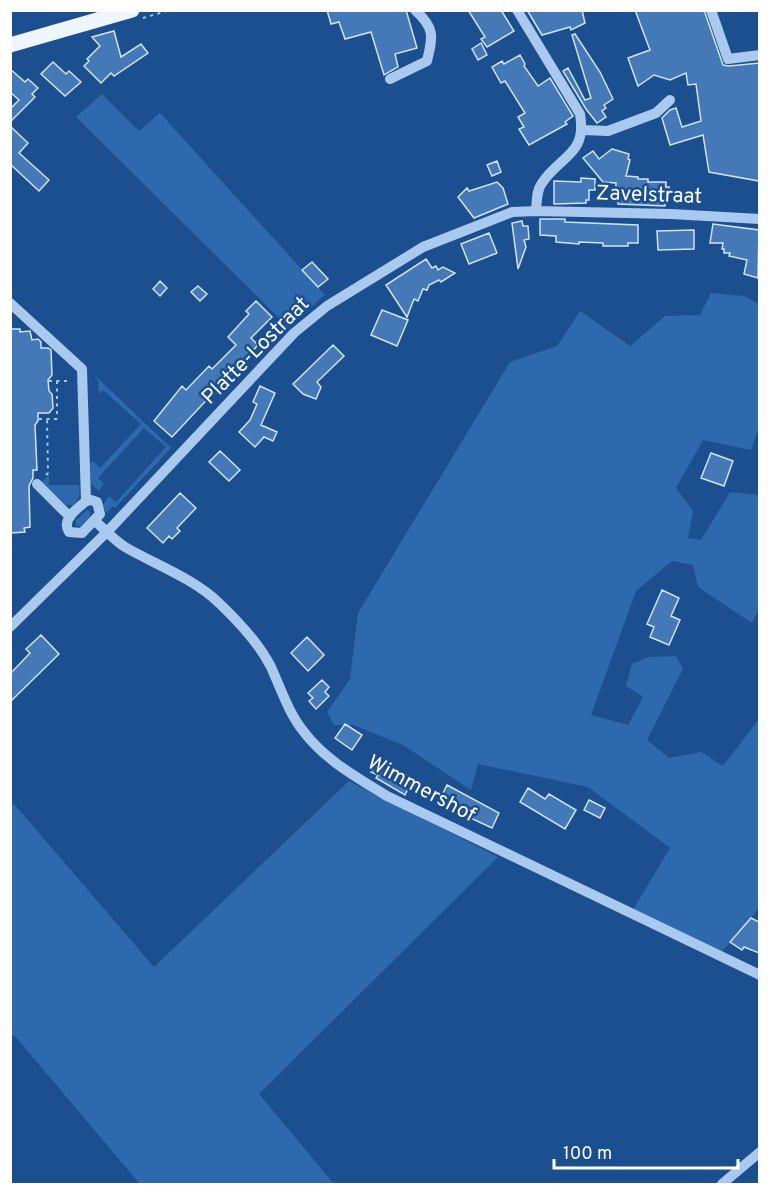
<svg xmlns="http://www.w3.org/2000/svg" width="770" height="1195" viewBox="0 0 770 1195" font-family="Overpass,sans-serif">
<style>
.green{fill:#2e69ad}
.building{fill:#4478b7;stroke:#cfe3fa;stroke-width:1.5}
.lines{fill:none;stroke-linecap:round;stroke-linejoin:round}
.path{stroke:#a9c9ee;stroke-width:2;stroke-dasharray:3 4.5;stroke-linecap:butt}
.minor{stroke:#a9c9ee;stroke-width:10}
.major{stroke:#f0f6ff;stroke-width:15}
.labels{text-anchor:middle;stroke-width:5;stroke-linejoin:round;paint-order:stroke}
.street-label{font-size:21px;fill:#fff;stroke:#1b4f8f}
</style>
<rect width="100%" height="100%" fill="#1b4f8f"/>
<path class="green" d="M102,94L139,131L160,113L325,295L288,327L76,117Z
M711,293L744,296L759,304V427L751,450L703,440L676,488L693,511L688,538L701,540L730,492L759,495V609L752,623L698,587L693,565L672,561L636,591L591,715L628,725L643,697L626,686L632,664L648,657L676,656L683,669L647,740L669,758L701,752L723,766L759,719V908L719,955L631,913L670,848L588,787L478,764L471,790L403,745L353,725H334L327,712L350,679L358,613L510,362L557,346L580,311L630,346L665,316L700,315Z
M87,368L171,448L115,508L113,506L107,513L102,506L109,496L116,502L166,447L144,428L98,478L104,484L99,491L91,484L90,464L93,461L100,468L141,424L103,390L99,394L98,380Z
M49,475V485H79C80,493 80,499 73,505H66L42,482Z
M87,510L90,511V517L81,526H76V520Z
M349,781L498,857L259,1094L334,1184H140L14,1035L11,1037L10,807L14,804L154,967Z"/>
<path class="building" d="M327,10H406L417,48L395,54L398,67L384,75L371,32L345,39L339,22L331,24Z
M468,10H501L514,31L487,47L481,39L485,37Z
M527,10H582L585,23L571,30L570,27L542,35Z
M635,10H704L723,65L729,66L759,63V181L709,172L703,135L670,145L662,118L670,110L676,108L682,127L701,121L696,84L688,85L686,73L670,80L654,75L638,86L628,58L650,50Z
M114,31L121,57L141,44L148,53L114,76L111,73L101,83L84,66L89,61L87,59L100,46L92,37Z
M575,34L600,72L613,99L604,105L606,108L602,111L606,117L597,123L586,109L563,71L568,68L585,100L591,98L572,35Z
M481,43L487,55L478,60L472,49Z
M520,55L525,64L524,66L538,86L550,78L573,116L565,122L567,124L529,145L519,129L524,127L518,117L525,113L505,81L501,83L492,67L502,61L504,64Z
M53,62L66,74L69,71L81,82L65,96L41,74Z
M10,69L25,82L28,79L38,88L32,94L35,97L10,122V109L19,100L10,92Z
M10,126L28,143L19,153L49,180L39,191L10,164Z
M612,149L629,154L628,159L630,160L626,176L638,177V179H648V182H666V187H669V197H665V206L618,204V202L615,201L616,183L603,182L583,158L593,151L599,159Z
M497,161L501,172L492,176L487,165Z
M581,178L595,179V190H589V200H586V203L554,204V181L581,182Z
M497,182L503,188L508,204L474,218L458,197L467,188L469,191Z
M540,219H565V222L638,225V243H628V246H603V243L579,242V244L556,242V236L540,235Z
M522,221L523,226H528L529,239L524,240L526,247L518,269L512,223Z
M713,224L759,230L758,278L744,274L747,260L729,256L730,253H724V249H722L723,243H710Z
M694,230V249L658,250L657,231Z
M489,233L497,253L469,264L461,244Z
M426,259L432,268L436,266L438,270L443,267L455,273L441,282L439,280L429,285L427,290L423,289L418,301L414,299L407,317L386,285Z
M312,262L328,279L318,287L302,270Z
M160,281L167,288L160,296L153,289Z
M198,286L207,294L200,301L191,292Z
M256,301L272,317L251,338L258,345L172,437L154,421L182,386L186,390L209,366L212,369L236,345L228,337L249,314L246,311Z
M382,310L408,320L397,346L371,335Z
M10,329H20V332L30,331L32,340L38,339L41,342V348H48L51,350L52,375L48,380L49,391L52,394L53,408L49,413H38V421L35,425L37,470H33V478L29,486L30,527L24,528L25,532L10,533Z
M333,345L344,356L317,382L321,387L316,399L303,394L293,384Z
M260,386L275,393L261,425L277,432L273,441L264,437L255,447L239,432L250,420L257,404L253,402Z
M220,451L240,470L229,481L209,462Z
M711,453L733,461L724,486L701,478Z
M180,493L196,508L177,528L180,531L172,539L169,536L163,543L147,528Z
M662,590L679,598L671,616L680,620L669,645L650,637L654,627L647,624Z
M41,635L59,654L10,702V674L30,653L26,649Z
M307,637L324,655L308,671L291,653Z
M322,680L329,687L325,692L329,696L316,709L309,701L313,698L308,693Z
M345,724L362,735L352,750L335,738Z
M376,758L413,779L405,795L376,778L378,775L371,772L373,767L371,765Z
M447,785L499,813L492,828L438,803Z
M528,788L545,799L549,794L576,810L565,829L520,802Z
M589,800L605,808L600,818L584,810Z
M751,918L759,922V953L744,947L742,950L730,942Z"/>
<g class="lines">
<path class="path" d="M143,18L170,10
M49,381H71
M57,381V419
M39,419H61
M46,475L48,473L47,419"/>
<path class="minor" d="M517,10L580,114C587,155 561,155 542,183C536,191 537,202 536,211
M711,10L728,59L760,55
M390,79L427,61C433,36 435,28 415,10
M583,130L608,131L656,113L670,100
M10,303L82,369L86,501
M37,484L70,517
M91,500L97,502L100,514L82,533L69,532C61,519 77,509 86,501Z
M94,520C104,529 114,540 125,547C156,565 193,578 219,603C239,622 259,643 271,667C281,689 289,714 304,732C325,760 358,778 387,796L760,975
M10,627L107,532L294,333L327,306L423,247L512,212L536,211L671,214L760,219
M722,1184L760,1152"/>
<path class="major" d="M10,45L132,10"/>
</g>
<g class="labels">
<g class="street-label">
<text transform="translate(649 194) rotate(2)" y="7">Zavelstraat</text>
<text transform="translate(255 350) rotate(-45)" y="7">Platte-Lostraat</text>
<text transform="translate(422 788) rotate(28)" y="7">Wimmershof</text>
</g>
</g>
<rect width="770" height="1195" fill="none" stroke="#ffffff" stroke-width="24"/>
<path d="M554 1159v9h184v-9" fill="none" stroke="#ffffff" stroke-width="3"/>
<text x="563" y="1159" font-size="18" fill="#ffffff" stroke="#1b4f8f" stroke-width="4.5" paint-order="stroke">100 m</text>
</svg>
